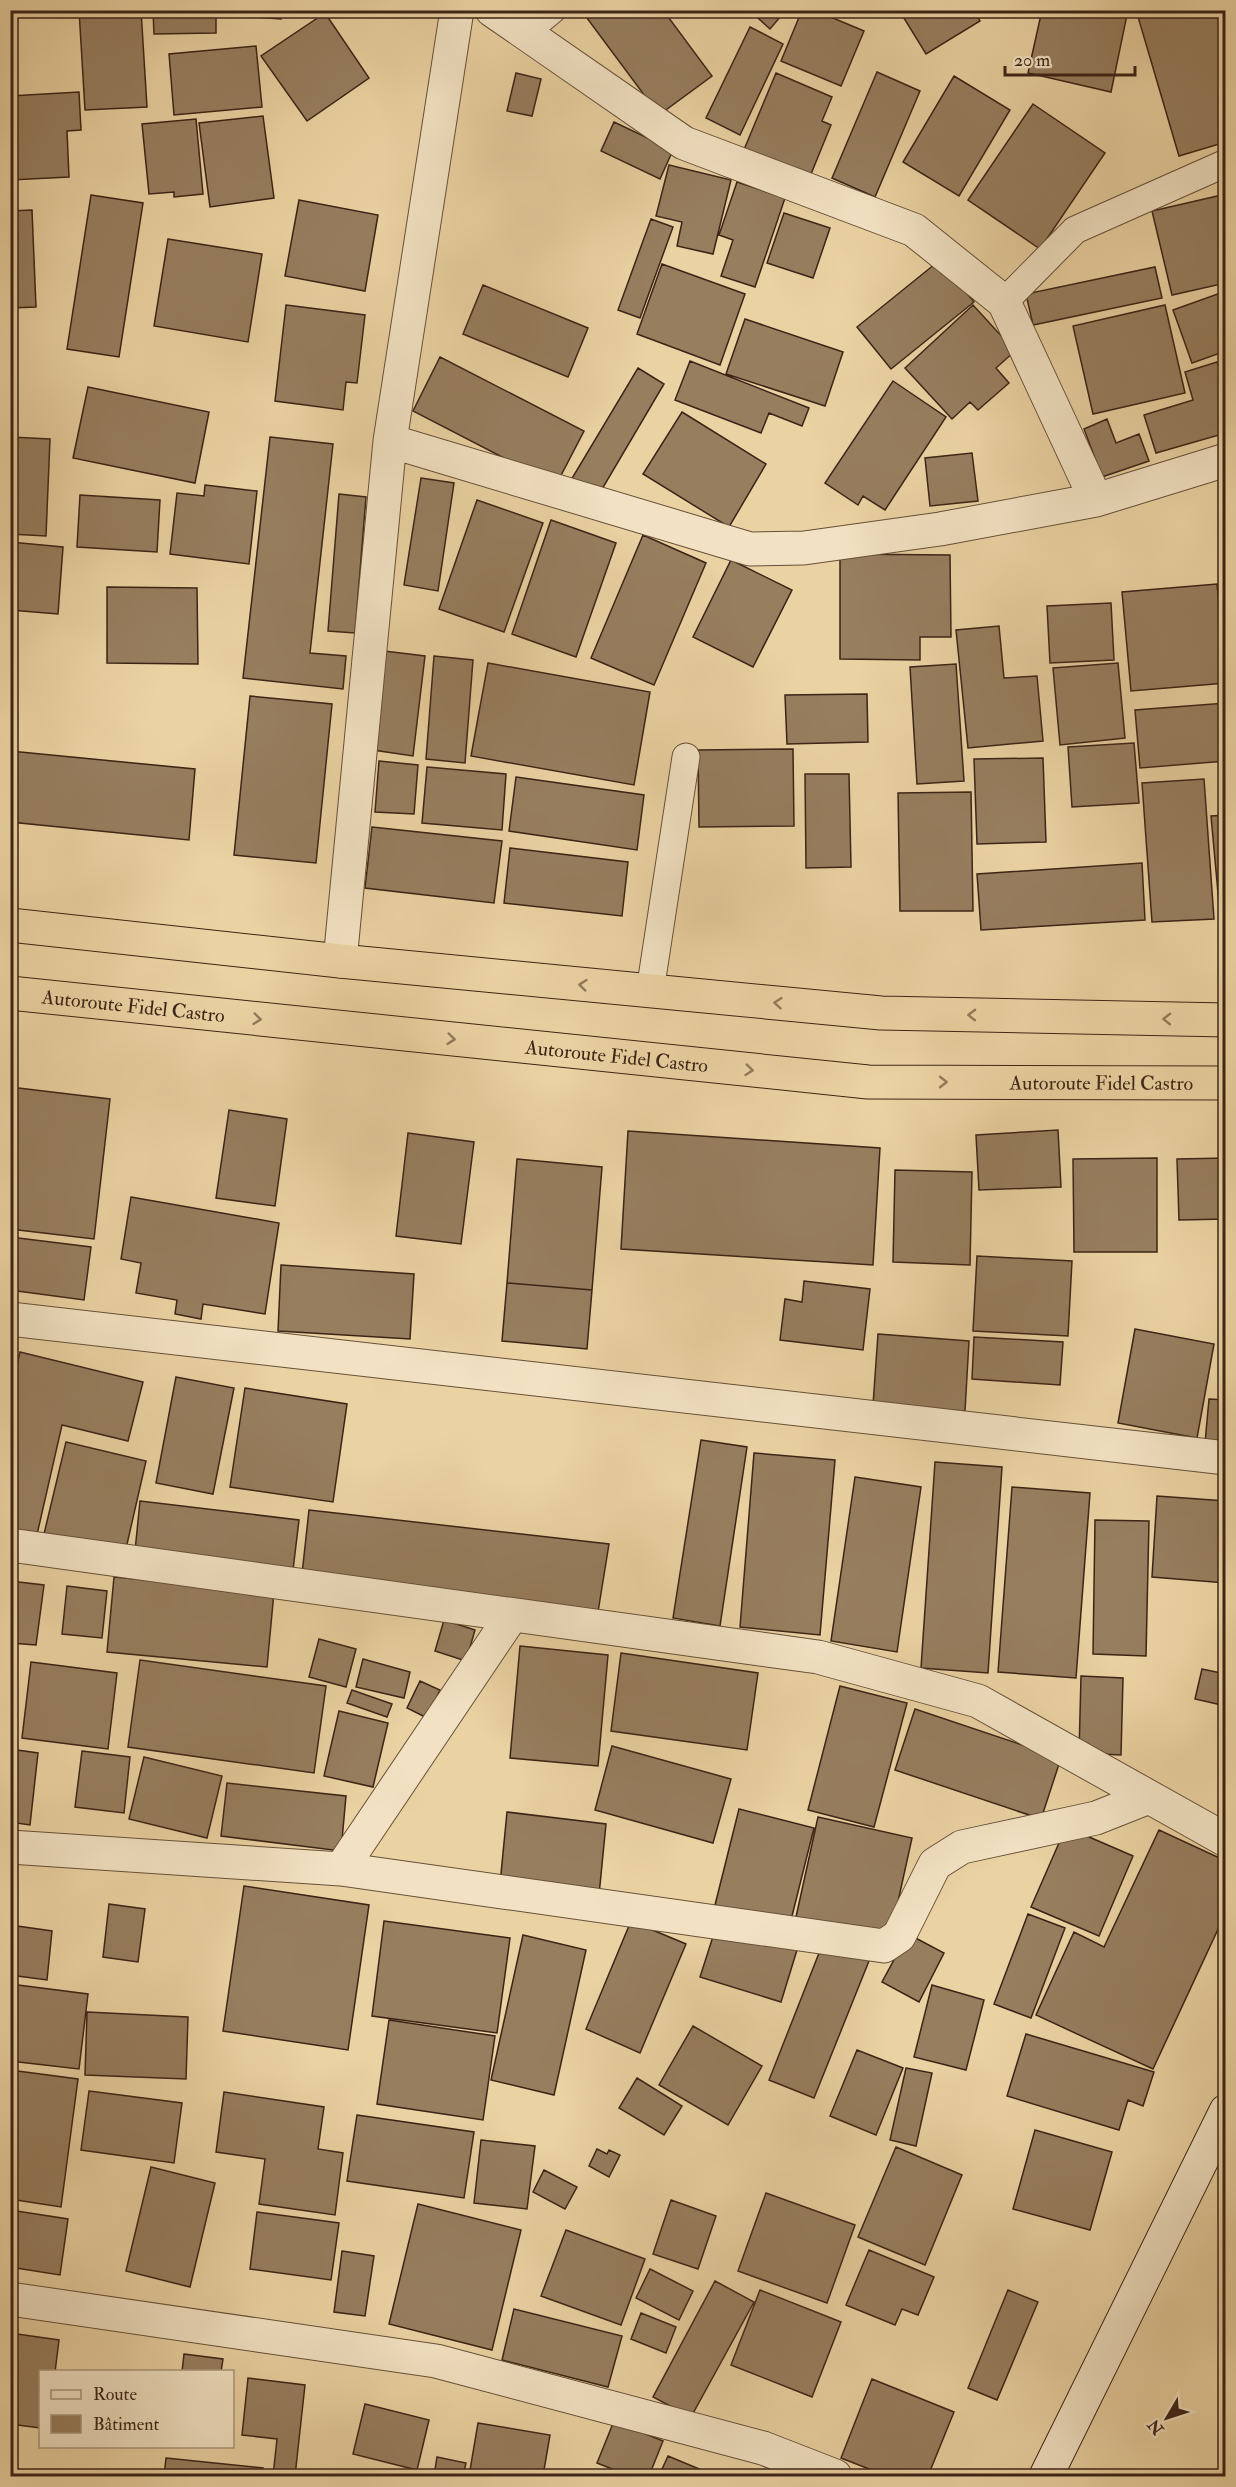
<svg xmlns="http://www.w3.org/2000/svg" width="1236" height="2487" viewBox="0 0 1236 2487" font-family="'IM FELL Double Pica',serif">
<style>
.building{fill:#977e5f;stroke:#3b2417;stroke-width:1.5}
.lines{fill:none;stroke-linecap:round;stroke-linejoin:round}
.service-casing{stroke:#67503a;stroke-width:29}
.minor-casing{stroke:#67503a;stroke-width:35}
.secondary-casing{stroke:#3b2417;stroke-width:35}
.trunk-casing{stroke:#3b2417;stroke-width:35}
.service{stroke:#f2e2c3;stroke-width:27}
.minor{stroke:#f2e2c3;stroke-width:33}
.secondary{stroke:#f2e2c3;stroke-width:33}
.trunk{stroke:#ebd2a2;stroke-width:33}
.oneway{stroke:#937b5c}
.labels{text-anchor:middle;stroke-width:6;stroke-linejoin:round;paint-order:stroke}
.street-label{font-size:20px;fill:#3b2417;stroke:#f2e2c3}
</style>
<rect width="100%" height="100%" fill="#ebd2a2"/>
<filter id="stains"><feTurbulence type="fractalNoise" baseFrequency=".00333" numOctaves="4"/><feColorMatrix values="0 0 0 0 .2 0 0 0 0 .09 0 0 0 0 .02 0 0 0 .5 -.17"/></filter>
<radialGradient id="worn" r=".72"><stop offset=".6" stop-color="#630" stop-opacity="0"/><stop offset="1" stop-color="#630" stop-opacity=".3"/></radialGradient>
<path class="building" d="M79,10H141L147,107L85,110Z
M153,10H216V33L154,34Z
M253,10H282L281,19L253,17Z
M581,10H663L712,76L659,115Z
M749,10H786L770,29Z
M802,10H814L864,31L841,86L781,61Z
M899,10H974L980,21L926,54Z
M1042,10H1128L1111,92L1028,73Z
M1136,10H1226V142L1179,156Z
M325,13L369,78L307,121L261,56Z
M750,27L783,44L740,135L706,118Z
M256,46L262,107L174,115L169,54Z
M877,72L920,91L875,197L832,178Z
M516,73L541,79L532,116L507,111Z
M776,73L832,97L822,121L831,125L811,174L743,152Z
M954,76L1010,110L959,196L903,162Z
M79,92L81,130L67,131L69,177L10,180V96Z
M1033,104L1105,153L1040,249L968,200Z
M263,116L274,198L210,207L199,123Z
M196,119L203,194L174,197V192L149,194L142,124Z
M614,122L673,150L660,179L601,151Z
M669,165L731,180L713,254L677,246L682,222L656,216Z
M737,182L785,198L755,287L721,276L733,240L719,235Z
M1226,194V283L1172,295L1152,211Z
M91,195L143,203L119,357L67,349Z
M299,200L378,215L365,291L285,276Z
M32,210L36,307L10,308V211Z
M784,213L830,228L813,278L767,263Z
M651,219L673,227L640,318L618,310Z
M168,239L262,254L248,342L154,326Z
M940,260L974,302L891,369L857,327Z
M662,264L745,294L720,365L637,334Z
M1155,267L1162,298L1033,325L1026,294Z
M483,285L588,328L568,377L463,334Z
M1226,291V351L1192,363L1173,310Z
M286,305L365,315L357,383L346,382L343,410L275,401Z
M973,305L1015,351L996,368L1009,383L978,410L970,402L952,419L905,368Z
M1165,305L1185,393L1093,414L1073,326Z
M745,319L843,352L825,406L726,374Z
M440,357L584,431L556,485L413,411Z
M690,361L809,408L802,426L769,413L761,433L675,400Z
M1217,362L1226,388V433L1156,453L1144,415L1193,400L1185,372Z
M638,368L664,384L598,496L571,480Z
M893,381L946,417L885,510L863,496L858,505L825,483Z
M88,387L209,412L195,483L73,458Z
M682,412L766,464L729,527L643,474Z
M1107,419L1116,443L1139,434L1149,461L1102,477L1084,429Z
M10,437L50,439L46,536L10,534Z
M270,437L333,444L310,653L346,656L343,689L243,678Z
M972,453L978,501L930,506L925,458Z
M421,478L454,483L438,591L404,585Z
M205,485L257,491L249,564L170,554L177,493L204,496Z
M339,494L366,497L355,633L328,631Z
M80,495L160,500L157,552L77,547Z
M477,500L543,523L504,632L439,609Z
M551,520L616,543L576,657L512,634Z
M643,535L706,563L654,685L591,658Z
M10,542L63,547L58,614L10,610Z
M840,554L950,555L951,637H920V660L840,659Z
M731,560L792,590L753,667L693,637Z
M1217,584L1226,683L1131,691L1122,592Z
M107,587L197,588L198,664L107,663Z
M1111,603L1114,660L1050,663L1047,606Z
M999,626L1004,678L1037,676L1043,741L968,748L956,630Z
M384,651L425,656L413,756L373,750Z
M434,656L473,660L465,763L426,759Z
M488,663L650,692L634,785L471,756Z
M1118,663L1125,738L1060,745L1053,668Z
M956,664L964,781L917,784L910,667Z
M867,694L868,742L787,744L785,695Z
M250,696L332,704L316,863L234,855Z
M1226,703V761L1140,768L1135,710Z
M1134,743L1139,803L1072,807L1068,747Z
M793,749L794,826L699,827L698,750Z
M10,751L195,769L189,840L10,822Z
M1043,758L1046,842L977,844L974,759Z
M379,761L418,765L414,814L375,812Z
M427,767L506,774L502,830L422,823Z
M805,774H849L851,867L806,868Z
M516,777L644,795L637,850L509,831Z
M1204,779L1214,919L1152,922L1142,783Z
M971,792L973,911H900L898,793Z
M1226,815V926H1221L1211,816Z
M372,827L502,841L494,903L365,888Z
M510,848L628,862L622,916L504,903Z
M1142,863L1145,920L981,930L977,874Z
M10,1087L110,1099L94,1239L10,1229Z
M229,1110L287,1119L275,1206L216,1198Z
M1058,1130L1061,1187L979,1190L976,1135Z
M628,1131L880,1148L873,1265L621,1249Z
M408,1133L474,1142L461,1244L396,1236Z
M1157,1158V1252H1074L1073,1159Z
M1226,1158V1219L1179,1220L1177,1159Z
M517,1159L602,1167L592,1290L507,1283Z
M895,1170L972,1172L970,1265L893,1262Z
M131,1197L279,1223L265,1314L203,1304L201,1319L175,1314L177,1300L136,1293L141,1263L121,1259Z
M10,1237L91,1247L84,1300L10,1290Z
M977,1256L1072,1261L1068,1336L973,1331Z
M281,1265L414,1274L410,1339L278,1331Z
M804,1281L870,1289L863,1350L780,1340L785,1299L802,1302Z
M507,1283L592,1290L587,1349L502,1341Z
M1135,1329L1214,1344L1197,1438L1118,1423Z
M878,1334L969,1341L965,1411L873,1405Z
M974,1337L1063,1342L1060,1385L972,1379Z
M20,1352L143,1382L128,1441L62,1425L36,1539L10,1534V1394Z
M176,1377L234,1388L213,1494L156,1483Z
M245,1388L347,1404L333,1502L230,1487Z
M1209,1399L1226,1400V1445L1205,1443Z
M701,1440L747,1447L720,1626L673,1618Z
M66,1442L146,1461L125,1553L44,1534Z
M754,1453L835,1460L820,1635L740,1627Z
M935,1462L1002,1467L988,1673L921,1668Z
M855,1477L921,1487L897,1652L831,1641Z
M1012,1487L1090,1493L1076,1678L998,1672Z
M1157,1496L1226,1501V1583L1152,1577Z
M140,1501L299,1520L293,1570L135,1551Z
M309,1510L609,1544L598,1612L302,1574Z
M1095,1520L1149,1521L1146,1656L1093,1654Z
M114,1577L274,1592L267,1667L107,1652Z
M10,1581L44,1585L36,1645L10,1643Z
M67,1586L107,1591L102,1638L62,1634Z
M444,1620L475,1630L466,1661L435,1651Z
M319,1639L356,1649L346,1687L309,1677Z
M520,1646L608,1655L598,1766L510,1758Z
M621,1653L758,1673L747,1750L611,1731Z
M363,1659L410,1672L404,1698L356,1687Z
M140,1660L326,1686L314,1773L128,1747Z
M31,1662L117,1673L108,1749L22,1738Z
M1202,1669L1226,1674V1706L1195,1699Z
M1081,1676L1123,1678L1121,1755L1079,1753Z
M420,1681L440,1690L427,1718L407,1708Z
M840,1686L907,1703L874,1827L808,1810Z
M352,1690L392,1704L387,1717L347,1703Z
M915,1709L1061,1758L1041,1819L895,1770Z
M339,1711L388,1723L373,1787L324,1776Z
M612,1746L731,1779L713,1843L595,1810Z
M10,1749L38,1753L30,1825L10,1822Z
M82,1751L130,1757L124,1813L75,1807Z
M144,1757L222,1776L207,1838L129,1819Z
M227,1783L346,1796L341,1851L221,1836Z
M739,1809L814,1828L790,1924L715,1905Z
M507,1812L606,1824L599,1895L500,1884Z
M818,1817L912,1838L890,1938L796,1917Z
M1066,1827L1133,1856L1099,1936L1031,1907Z
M1159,1830L1226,1861V1912L1153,2069L1036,2015L1074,1932L1104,1947Z
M244,1886L369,1905L348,2050L223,2031Z
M109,1904L145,1909L138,1962L103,1957Z
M1028,1914L1065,1928L1031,2018L994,2004Z
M384,1921L510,1938L497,2033L372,2016Z
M631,1921L686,1944L640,2053L586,2029Z
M717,1924L797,1950L781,2002L700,1977Z
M10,1925L52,1931L47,1980L10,1975Z
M908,1934L944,1953L919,2002L882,1982Z
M523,1935L586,1950L554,2095L491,2080Z
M825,1938L871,1956L814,2098L769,2080Z
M10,1984L88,1994L79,2069L10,2061Z
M932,1985L984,2000L966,2070L914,2057Z
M87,2012L188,2017L186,2079L85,2075Z
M389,2020L495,2036L483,2120L377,2104Z
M693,2026L762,2066L728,2125L659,2085Z
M1026,2034L1154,2072L1143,2106L1128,2100L1119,2130L1007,2096Z
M857,2050L903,2068L876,2135L830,2116Z
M906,2068L932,2073L916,2146L890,2140Z
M10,2070L78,2079L61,2207L10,2199Z
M637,2078L682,2106L664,2135L619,2108Z
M89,2091L182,2103L174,2163L81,2150Z
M224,2092L324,2107L318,2149L343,2153L335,2215L259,2204L265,2159L216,2152Z
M357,2115L474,2132L464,2198L347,2181Z
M1035,2130L1112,2152L1090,2230L1013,2209Z
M481,2140L535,2146L527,2209L474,2203Z
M896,2147L962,2175L925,2265L858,2237Z
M597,2149L607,2154L609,2150L620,2155L609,2177L589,2166Z
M151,2167L215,2183L190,2287L126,2271Z
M544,2170L577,2187L565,2209L533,2192Z
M766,2193L855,2225L827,2303L738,2271Z
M671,2200L716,2216L698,2269L653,2254Z
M418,2204L521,2230L492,2350L389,2324Z
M10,2210L68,2219L60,2275L10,2267Z
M257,2212L339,2223L331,2280L250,2269Z
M566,2230L645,2259L621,2325L541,2296Z
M869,2250L934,2277L918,2315L902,2309L895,2325L846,2305Z
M342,2251L374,2256L365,2316L334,2312Z
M650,2269L693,2291L679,2320L636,2298Z
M715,2281L754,2302L691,2417L653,2397Z
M760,2290L841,2322L812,2397L731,2365Z
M1008,2290L1038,2302L997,2400L968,2388Z
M514,2309L622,2336L608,2387L502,2360Z
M641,2313L676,2327L666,2353L631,2339Z
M10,2333L59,2340L55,2372H40V2428L10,2424Z
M184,2354L223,2359L221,2372H182Z
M248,2378L305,2385L295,2476H273L277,2439L242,2435Z
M872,2379L954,2412L928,2476H887L841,2458Z
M365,2404L429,2420L417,2470L353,2454Z
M614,2421L663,2441L649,2476H630L597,2463Z
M478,2423L550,2435L543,2476H469Z
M668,2456L716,2476H659Z
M437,2457L466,2463L463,2476H434Z
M166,2458L263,2468L262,2476H164Z"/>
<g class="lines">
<g class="service-casing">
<path id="service" d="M524,33L552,10
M1004,302L1075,230L1226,163
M650,991L686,757"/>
</g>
<g class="minor-casing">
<path id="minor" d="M492,10L684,143L914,230L1004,302L1096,500
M390,441L750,549L804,548L940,529L1096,500L1226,460
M340,961L390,441L457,10
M10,1319L1226,1458
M10,1545L818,1657L978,1701L1226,1840
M10,1847L341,1869L884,1946L899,1936L935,1864L962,1847L1096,1818L1149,1797
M341,1869L512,1615
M10,2299L436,2361L763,2448L835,2476"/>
</g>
<g class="secondary-casing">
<path id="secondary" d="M1046,2476L1226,2111"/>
</g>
<g class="trunk-casing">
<g id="trunk">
<path d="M10,925L340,961L881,1013L1226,1020"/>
<path id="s1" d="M10,993L868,1082L1226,1083"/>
</g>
</g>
<use href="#service" class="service"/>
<use href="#minor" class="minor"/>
<use href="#secondary" class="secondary"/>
<use href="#trunk" class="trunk"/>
</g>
<defs><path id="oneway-chevron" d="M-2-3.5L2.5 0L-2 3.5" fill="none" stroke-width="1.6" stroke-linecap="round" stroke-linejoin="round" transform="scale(1.5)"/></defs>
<g class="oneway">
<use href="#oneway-chevron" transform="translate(583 985) rotate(-174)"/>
<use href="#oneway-chevron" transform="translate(778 1003) rotate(-175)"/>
<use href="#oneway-chevron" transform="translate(972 1015) rotate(-179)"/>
<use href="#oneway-chevron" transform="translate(257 1019) rotate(6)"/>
<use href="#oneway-chevron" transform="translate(1167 1019) rotate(-179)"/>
<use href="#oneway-chevron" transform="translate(451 1039) rotate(6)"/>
<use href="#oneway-chevron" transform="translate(749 1070) rotate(6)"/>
<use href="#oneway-chevron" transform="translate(943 1082)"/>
</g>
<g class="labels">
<g class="street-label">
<text dy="7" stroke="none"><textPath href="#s1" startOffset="124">Autoroute Fidel Castro</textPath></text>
<text dy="7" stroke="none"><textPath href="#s1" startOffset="610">Autoroute Fidel Castro</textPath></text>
<text dy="7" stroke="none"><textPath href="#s1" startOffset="1096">Autoroute Fidel Castro</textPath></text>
</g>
</g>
<rect width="1236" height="2487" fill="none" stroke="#ebd2a2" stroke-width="36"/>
<rect x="12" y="12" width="1212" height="2463" fill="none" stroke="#3b2417" stroke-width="3"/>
<rect x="18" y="18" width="1200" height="2451" fill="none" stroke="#3b2417" stroke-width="1.5"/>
<rect x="39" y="2370" width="195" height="78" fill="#f2e2c3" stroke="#a9967e" stroke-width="1.5"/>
<rect x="51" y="2390" width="30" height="9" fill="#f2e2c3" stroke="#a9967e" stroke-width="1.5"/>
<text x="93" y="2400" font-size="18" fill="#3b2417">Route</text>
<rect x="51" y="2415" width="30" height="18" fill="#977e5f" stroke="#a9967e" stroke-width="1.5"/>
<text x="93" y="2430" font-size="18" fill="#3b2417">Bâtiment</text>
<g transform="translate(1167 2418) rotate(231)" stroke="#f2e2c3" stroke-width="4.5" paint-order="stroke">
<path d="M0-4.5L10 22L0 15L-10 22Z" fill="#3b2417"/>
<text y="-9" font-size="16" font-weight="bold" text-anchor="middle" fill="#3b2417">N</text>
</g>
<path d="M1005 66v9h130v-9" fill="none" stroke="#3b2417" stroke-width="3"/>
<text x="1014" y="66" font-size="18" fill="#3b2417" stroke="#f2e2c3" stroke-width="4.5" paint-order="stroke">20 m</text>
<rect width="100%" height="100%" filter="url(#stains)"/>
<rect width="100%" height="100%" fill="url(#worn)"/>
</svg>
